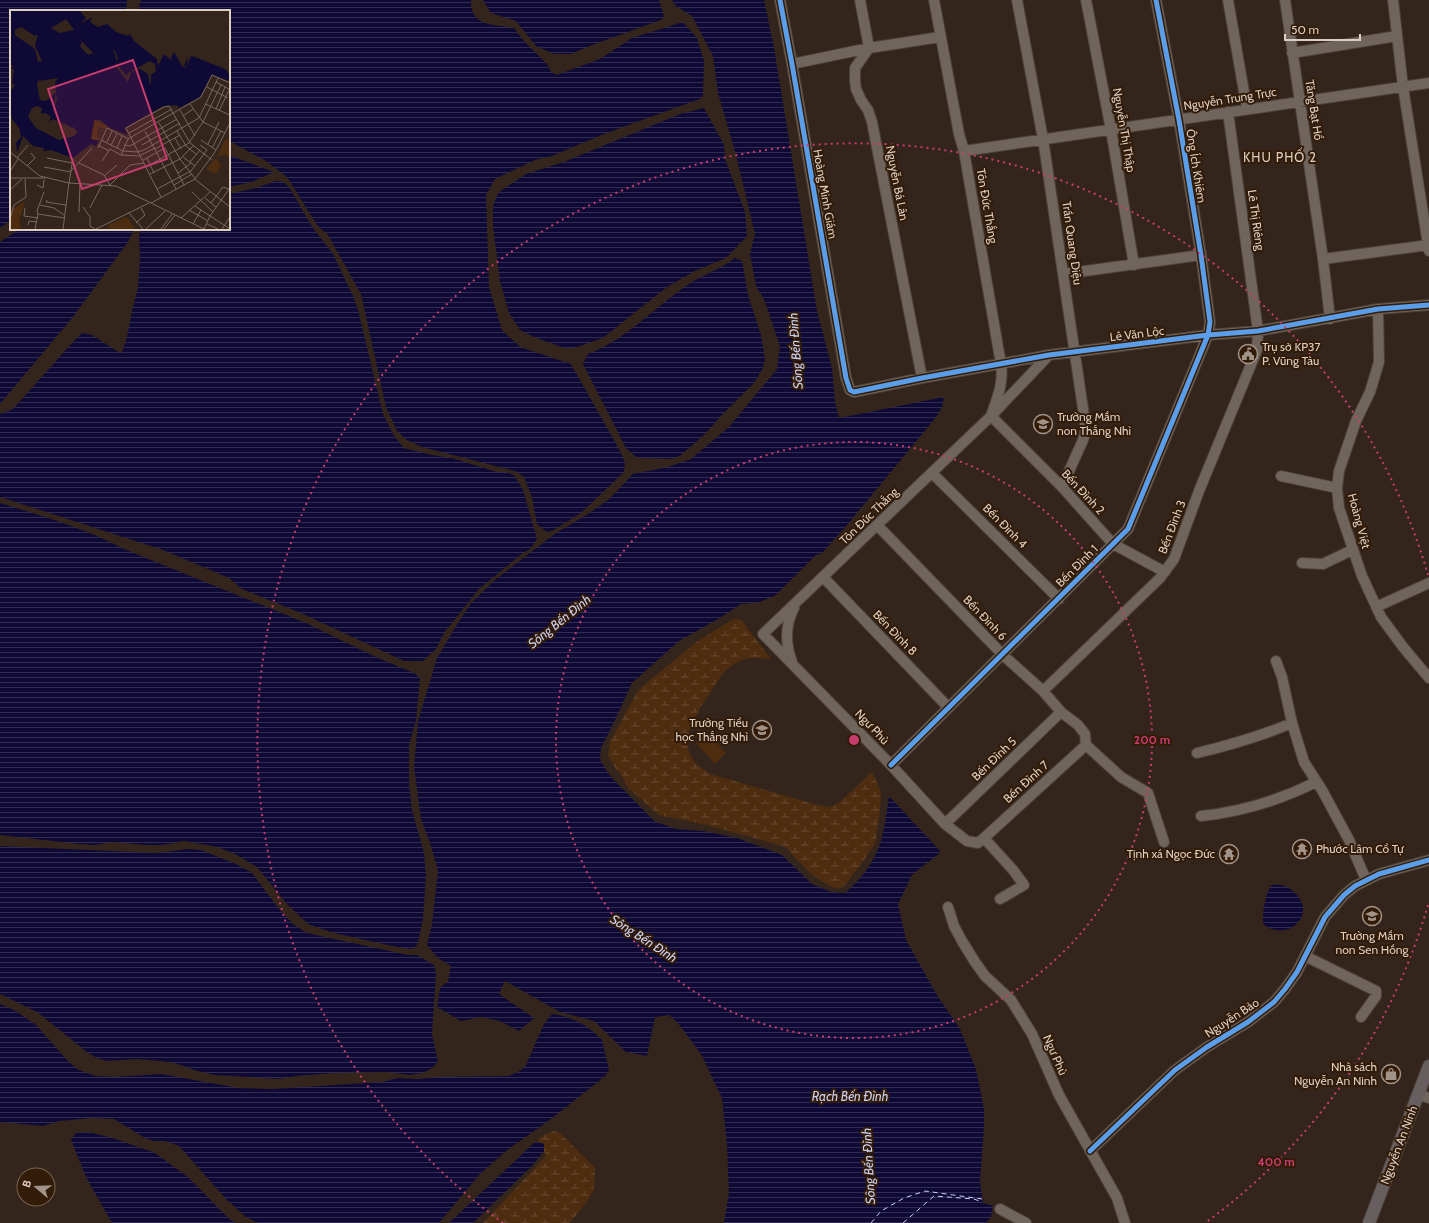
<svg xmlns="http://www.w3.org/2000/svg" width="1429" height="1223" viewBox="0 0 1429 1223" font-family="Cabin,sans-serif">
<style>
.grass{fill:#4e2c10}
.wetland{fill:url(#wetland-marsh)}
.water{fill:url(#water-rules)}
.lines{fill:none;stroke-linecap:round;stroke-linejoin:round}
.ferry{stroke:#cbd1f4;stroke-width:1;stroke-dasharray:5 4;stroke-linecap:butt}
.minor-casing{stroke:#4d4139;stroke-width:12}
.major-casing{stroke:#4d4139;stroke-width:14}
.minor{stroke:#6f655c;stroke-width:10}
.major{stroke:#675f5f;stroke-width:12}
.cycleway-casing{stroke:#321b07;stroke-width:8}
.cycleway{stroke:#5a9eea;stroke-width:5}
.ring{fill:none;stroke:#c83c70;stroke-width:2;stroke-dasharray:2 4}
.labels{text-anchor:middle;stroke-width:4;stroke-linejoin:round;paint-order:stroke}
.street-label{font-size:12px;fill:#decec2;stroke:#321b07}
.poi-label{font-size:12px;fill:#decec2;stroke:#321b07;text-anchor:start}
.neighbourhood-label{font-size:13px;letter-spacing:1px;fill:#decec2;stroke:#321b07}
.water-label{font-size:13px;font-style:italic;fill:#cbd1f4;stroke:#321b07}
.inset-river{fill:none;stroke:#0f0935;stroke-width:2}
.inset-road{fill:none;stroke:#77695e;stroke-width:1}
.view{fill:#c83c70;fill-opacity:0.15;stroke:#c83c70;stroke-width:2}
.inset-edge{fill:none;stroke:#decec2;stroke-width:2}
.centre{fill:#c83c70;stroke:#321b07;stroke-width:2}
.ring-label{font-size:12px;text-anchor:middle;font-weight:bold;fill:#c83c70;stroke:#321b07;stroke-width:4;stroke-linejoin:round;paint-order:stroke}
</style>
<defs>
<pattern id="wetland-marsh" width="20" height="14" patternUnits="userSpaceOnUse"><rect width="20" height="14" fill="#4e2c10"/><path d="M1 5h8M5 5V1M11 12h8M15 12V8" fill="none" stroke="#674931"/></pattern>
<pattern id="water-rules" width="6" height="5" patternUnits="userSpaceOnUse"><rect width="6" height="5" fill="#0f0935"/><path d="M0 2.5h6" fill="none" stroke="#322c51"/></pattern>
</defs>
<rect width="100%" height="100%" fill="#33251b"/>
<path class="grass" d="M707,732L726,753L715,764L696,743Z"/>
<path class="wetland" d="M734,619L741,620L771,659C759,658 749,656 738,662C725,668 717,681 710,693C691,722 671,751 710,774L814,804L830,807L840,802L872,772L881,792L880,810L876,839L874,845L862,863L844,886L838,889C818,883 800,864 786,847L707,825L659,815L628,788L621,774L616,769L608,756L610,742L636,694L644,685L699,640Z
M554,1131L561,1134L595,1168L594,1189L588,1200L570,1223H483L546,1156L544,1151V1144L536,1141L546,1134Z"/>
<path class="water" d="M0,0H127L126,11H11V220L0,228Z
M141,0H471C470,28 495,24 514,28L524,41L547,64L551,72L557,75L600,59L632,38L683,22L697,38L704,61L703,96L700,99L604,134L552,156L535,160L495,179L486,195L489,287L502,330L520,347L571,364L620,451L625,463L624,472L581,513L552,531L547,532L537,524L532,497L524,477L515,471L422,447L407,440L397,431L386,407L361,294L328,235L317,225L287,177L266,161L229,141V11H139V6Z
M483,0H659L664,17L661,20L592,45L571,54H554L536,46L516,21L491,13Z
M672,0H764L774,48L817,311L832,368L835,402L839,418L944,397L942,407L937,416L847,525L822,553L816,555L776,595L760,602L741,604L718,619L679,641L632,683L615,720L601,748L600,760L611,777L654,821L675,829L703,831L737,838L782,855L812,884L831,892L845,893C858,882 872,865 878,849C885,832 886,813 889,796L941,852L912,875L898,904L906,940L938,997L959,1027L976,1069L984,1109V1126L980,1181L983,1203L993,1206L991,1217L986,1223H724L729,1193L727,1145L722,1098L701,1054L678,1023L669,1015L655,1017L647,1056L626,1052L594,1021L560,1012L505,981L499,994L534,1018L519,1031L500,1021L481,1017L461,1021L437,1007L440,988L448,981L451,966L438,958L427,945L432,924L438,871L431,846L421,819L414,767L418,721L437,658L456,626L471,603L496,579L556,533L588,514L608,500L633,474L668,467L691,459L729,427L777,369L780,346L764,299L756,286L750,254L755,234L736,155L718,93L713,56L692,16L676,6Z
M704,108L724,145L725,159L745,212L747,236L726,258L695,271L667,287L603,338L574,348H564L534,337L520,330L509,313L500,281L493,226V206L498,193L526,174L564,162L680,114Z
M229,155L274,172L252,182L229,187Z
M275,181C282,181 284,182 289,187L313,228L333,254L353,296L358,310L383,414L394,436L404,448L432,455L452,458L497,472H507L515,476L523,490L537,539L530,549L523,553L479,589L444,633L436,649L423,661H404L303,614L242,589L229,578L163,550L0,497V414L13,409L72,343L82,333L92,335L120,353L122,352L127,337L132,311L138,288L140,258L139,236L141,229H229V194L256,188Z
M20,229H134L128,242L73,317L0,404V242Z
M735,258L742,261L748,295L761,335L765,359L762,370L753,384L721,416L704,435L681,455L672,459L642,458L636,457L626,448L583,364L588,354C628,339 656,305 692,282C706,274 722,268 735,258Z
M0,503C42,516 85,528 124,549L306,623L378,658L414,673L420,678L416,721L409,745V784L412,810L424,853L426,875L423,919L418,943L415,948L410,949L392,946L334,933L308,924L287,904L257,867L237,855L218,847L184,841L163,845H146L114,842L94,845L79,844L0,835Z
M0,846L156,853L189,849L201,850L236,864L252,873L279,909L294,925L307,933L408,955H417L434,965L436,973L432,1034L438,1062L431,1069L422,1073L410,1075L386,1072L334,1073L297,1076L279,1079L215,1075L194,1070L175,1063L160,1061L137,1059L107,1061L97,1058L87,1052L37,1012L0,994Z
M1272,885C1282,884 1288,886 1295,893C1318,915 1287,943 1263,924C1262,915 1266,890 1272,885Z
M0,1004L16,1011L36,1025L67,1060L77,1069L95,1076L113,1077L161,1074L239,1088L272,1089L382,1082L398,1078L419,1079L439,1077L508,1076L518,1072L525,1067L544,1024L552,1014C571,1016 589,1026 602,1040L609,1070L606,1075L599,1081L551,1119L506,1151L480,1174L439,1223H258L246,1217L226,1199L179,1146L165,1141H154L145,1138L114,1119L93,1118L59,1121L43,1126L0,1122Z
M88,1132L113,1138L155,1153L189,1178L230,1220L236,1223H112L86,1177L71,1140L76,1133Z
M536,1141L544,1144V1151L531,1167L473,1223H449Z"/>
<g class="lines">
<path class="ferry" d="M871,1223L881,1211L904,1198L925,1191L982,1199
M903,1223L934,1196L974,1199L982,1202"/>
<g class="minor-casing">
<path id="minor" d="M780,0L792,64L846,378L850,390L854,392L922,378L1049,355L1208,335L1258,331L1378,309L1429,305
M860,0L869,48L855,68V81L856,89L861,100L868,110L872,122L922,378
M934,0L959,134L964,151L1001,364C1004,382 997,399 991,416L1062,487L1113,544L1165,572
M1017,0L1043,139L1085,422V434L1083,440L1062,487
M1086,0L1111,130L1134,265
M1228,0L1247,109
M1285,0L1323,259L1330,319
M1393,0L1403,87L1429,251
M1292,53L1397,36
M792,64L869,48L940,37
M964,151L1429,83
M1323,259L1429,245
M1063,274L1201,255
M1378,309L1379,362L1370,392L1356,421L1339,471L1337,488L1339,508L1362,576L1381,617L1403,647L1429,678
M1049,355L991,416L763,634L891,765L945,824L967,841L978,843L984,838L1086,745
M932,473L1059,599
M1281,476L1337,488
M878,526L1003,655L1043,691L1061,712L1078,725L1085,734L1086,745
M1302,563L1323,564L1352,550
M823,577L948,707
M1376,607L1429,583
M1276,661L1282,677L1292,723L1304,762L1322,790L1349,840L1366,880
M792,662C785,643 785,625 794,608
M1043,691L1160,578L1174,559L1199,491L1257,350L1258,331L1228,112
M1086,745L1121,777L1148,793L1164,842
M1197,753C1230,745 1261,736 1292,723
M891,765L1128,529L1208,335L1210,322L1201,255L1179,120L1156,0
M1201,816C1241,812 1280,800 1316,782
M945,824L1061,712
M984,838L1013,870L1024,885L1000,899
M948,907L954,926L962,941L975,962L985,976L1011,1000L1032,1034L1059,1095L1117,1198L1125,1223
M1305,956L1376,991V996L1361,1017
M1418,1094L1429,1098
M1090,1151L1175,1070L1207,1047L1248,1022L1274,1002L1285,989L1297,972L1325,917L1344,895L1355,886L1379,874L1429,860
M1000,1209L1026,1223"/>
</g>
<g class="major-casing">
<path id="major" d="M1369,1223L1429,1066"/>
</g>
<use href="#minor" class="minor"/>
<use href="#major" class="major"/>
<g class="cycleway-casing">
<path id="cycleway" d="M780,0L792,64L846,378L850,390L854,392L922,378L1049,355L1208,335L1258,331L1378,309L1429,305
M891,765L1128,529L1208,335L1210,322L1201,255L1179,120L1156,0
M1090,1151L1175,1070L1207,1047L1248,1022L1274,1002L1285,989L1297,972L1325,917L1344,895L1355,886L1379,874L1429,860"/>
</g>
<use href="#cycleway" class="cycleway"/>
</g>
<g class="ring">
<circle cx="854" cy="740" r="298"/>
<path d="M1428 905A597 597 0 0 1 1205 1223M503 1223A597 597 0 1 1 1428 575"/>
</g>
<defs>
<g id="civic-ring" transform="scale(1)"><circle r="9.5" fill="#321b07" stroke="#a29388" stroke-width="1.5"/><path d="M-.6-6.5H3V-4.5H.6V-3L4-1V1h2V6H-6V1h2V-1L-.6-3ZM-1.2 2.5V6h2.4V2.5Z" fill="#a29388"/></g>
<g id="school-ring" transform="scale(1)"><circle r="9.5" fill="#321b07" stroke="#a29388" stroke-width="1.5"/><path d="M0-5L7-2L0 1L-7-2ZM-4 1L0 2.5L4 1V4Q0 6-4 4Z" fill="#a29388"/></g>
<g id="temple-ring" transform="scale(1)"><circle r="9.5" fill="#321b07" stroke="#a29388" stroke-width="1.5"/><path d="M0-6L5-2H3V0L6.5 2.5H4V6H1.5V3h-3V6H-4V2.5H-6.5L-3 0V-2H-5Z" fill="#a29388"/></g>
<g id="shop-ring" transform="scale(1)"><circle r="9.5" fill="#321b07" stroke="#a29388" stroke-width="1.5"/><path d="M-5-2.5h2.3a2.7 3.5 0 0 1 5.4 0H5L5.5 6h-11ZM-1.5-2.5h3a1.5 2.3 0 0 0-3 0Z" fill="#a29388"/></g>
</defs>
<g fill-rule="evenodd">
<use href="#civic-ring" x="1248" y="354"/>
<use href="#school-ring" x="1043" y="424"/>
<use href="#school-ring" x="762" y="730"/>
<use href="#temple-ring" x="1302" y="849"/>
<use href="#temple-ring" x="1229" y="854"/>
<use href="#school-ring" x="1372" y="916"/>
<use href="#shop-ring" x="1391" y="1074"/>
</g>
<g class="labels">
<g class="street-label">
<text transform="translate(1230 99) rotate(-9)" y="4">Nguyễn Trung Trực</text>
<text transform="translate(1314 110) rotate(81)" y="4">Tăng Bạt Hổ</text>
<text transform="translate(1124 130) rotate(80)" y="4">Nguyễn Thị Thập</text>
<text transform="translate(1196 166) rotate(81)" y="4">Ông Ích Khiêm</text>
<text transform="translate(897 183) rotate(79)" y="4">Nguyễn Bá Lân</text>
<text transform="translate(825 194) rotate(80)" y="4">Hoàng Minh Giám</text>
<text transform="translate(987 206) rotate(80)" y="4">Tôn Đức Thắng</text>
<text transform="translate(1256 220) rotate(82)" y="4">Lê Thị Riêng</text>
<text transform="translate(1072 243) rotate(82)" y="4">Trần Quang Diệu</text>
<text transform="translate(1137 334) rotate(-7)" y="4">Lê Văn Lộc</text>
<text transform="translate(1083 492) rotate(47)" y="4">Bến Đình 2</text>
<text transform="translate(869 516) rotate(-44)" y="4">Tôn Đức Thắng</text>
<text transform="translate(1359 521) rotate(75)" y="4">Hoàng Việt</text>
<text transform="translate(1005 526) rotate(45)" y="4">Bến Đình 4</text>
<text transform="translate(1172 527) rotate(-69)" y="4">Bến Đình 3</text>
<text transform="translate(1077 566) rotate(-45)" y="4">Bến Đình 1</text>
<text transform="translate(985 618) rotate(46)" y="4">Bến Đình 6</text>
<text transform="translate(895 633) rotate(46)" y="4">Bến Đình 8</text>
<text transform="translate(872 727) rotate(46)" y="4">Ngư Phủ</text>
<text transform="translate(994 759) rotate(-44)" y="4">Bến Đình 5</text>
<text transform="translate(1026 782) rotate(-42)" y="4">Bến Đình 7</text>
<text transform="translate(1232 1018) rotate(-33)" y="4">Nguyễn Bảo</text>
<text transform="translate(1055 1055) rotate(66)" y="4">Ngư Phủ</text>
<text transform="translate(1399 1145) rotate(-69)" y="4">Nguyễn An Ninh</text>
</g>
<g class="poi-label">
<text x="1262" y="351">Trụ sở KP37<tspan x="1262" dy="14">P. Vũng Tàu</tspan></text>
<text x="1057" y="421">Trường Mầm<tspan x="1057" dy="14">non Thắng Nhì</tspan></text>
<text x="748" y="727" text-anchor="end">Trường Tiểu<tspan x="748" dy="14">học Thắng Nhì</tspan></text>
<text x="1316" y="853">Phước Lâm Cổ Tự</text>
<text x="1215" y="858" text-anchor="end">Tịnh xá Ngọc Đức</text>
<text x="1372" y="940" text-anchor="middle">Trường Mầm<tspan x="1372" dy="14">non Sen Hồng</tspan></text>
<text x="1377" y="1071" text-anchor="end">Nhà sách<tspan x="1377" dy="14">Nguyễn An Ninh</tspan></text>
</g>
<g class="neighbourhood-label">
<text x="1280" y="162">KHU PHỐ 2</text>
</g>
<g class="water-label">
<text transform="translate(795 351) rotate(-94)" y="5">Sông Bến Đình</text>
<text transform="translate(559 621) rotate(-39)" y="5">Sông Bến Đình</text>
<text transform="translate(644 938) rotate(33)" y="5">Sông Bến Đình</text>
<text x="850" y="1101">Rạch Bến Đình</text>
<text transform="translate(868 1166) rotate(-93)" y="5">Sông Bến Đình</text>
</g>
</g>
<g transform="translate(10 10)">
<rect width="220" height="220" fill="#33251b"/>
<path d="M215,129L220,131V148L215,144L207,147ZM206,148L211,155L206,164L196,159ZM117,207L125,219H100L98,215Z" fill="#4e2c10"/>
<path d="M15,191L9,211L11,219H0V201Z" fill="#4e2c10"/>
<path d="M85,110L97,116L95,119L87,116V127L90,129L85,131L81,129Z" fill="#4e2c10"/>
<path d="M0,1H70L76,8L70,14L82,7L80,12L88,17L97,14L106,22L118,26L120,24L124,31L147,49L148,56L154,44L162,51L161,47L164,42L172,56L177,59L174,55L178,47L177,56L181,46L185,47L215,59L220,65V71L202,65L190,87L169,98L167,95L153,96L114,118L118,125L100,118L90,110H84L81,129L89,131L86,136L81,134L63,148L41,140L33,141L34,138L23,136L13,126L7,143L6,133L11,127L9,118L2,109L0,98V82L5,75L2,73L4,59H1L3,56L0,54ZM56,9L64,20L50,23L41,18ZM11,17L25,26L28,24L25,36L32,51L28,52L25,39L5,25V20ZM64,23L86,46L87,47L86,46L82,43L79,45L76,43L70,36L72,32ZM103,40L105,41L108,49L106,54L111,59L118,68L117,64L125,59L140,51L145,54L146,61L141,65V73L140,75L138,64L130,59L121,62L118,72L105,55L107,51ZM48,68L45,73L47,90L43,99L47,109L43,101L46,82L36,91L30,90L27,75L28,71ZM27,96L32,98L31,104L36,103L41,107L39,112L43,109L56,115L49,110L62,118L65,117V120L68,122L64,126L49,130L26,118L18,107L22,98Z" fill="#0f0935" fill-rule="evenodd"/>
<path class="inset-river" d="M0,44L7,51L12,60L9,93L17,117L33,131L60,140L63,147M0,46L7,55L9,64L6,93L17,119L31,132L61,143"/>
<path class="inset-road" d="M206,72L219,79M197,77L218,88M180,94L193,112L215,123M195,94L220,105M206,99L215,77M170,100L185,126M209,101L220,78M173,106L183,99M149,113L170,149L187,171L220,197M135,121L166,179M167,121L176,136L186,144M119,123L162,99M165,128L171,139M91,130L113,141L128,142L134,140L189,108L208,68M191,130L206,140M97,132L102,121M198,134L209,112M88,135L99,141M101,135L107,124M114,135L120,136L167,109M132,135L170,113M88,138L97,118L119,129M107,138L112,126M202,138L211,121M100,139L111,145L129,146L145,138M145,139L170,125M0,142L30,166L59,173L106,176L194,219M111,145L118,129L191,87L202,65L220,73M173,147L185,156M7,148L18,135M37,148L62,153M137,148L144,163M133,150L155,138L174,175M92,151L100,139M180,152L190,140M69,153L94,165L100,175M17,156L25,148L21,143M34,157L61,162M136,157L179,133L193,112L211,75M1,160L8,149M61,161L82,138M168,163L181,153M140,164L170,149L183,136M94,166L107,155M0,168H36M59,173L63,148M27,175L33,178L34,170M100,175L120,155L134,153M164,175L182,164M147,179L181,161L197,140L190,135M0,180L12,169M182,182L203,202M151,187L116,118L154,97L159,96L180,133L202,150M195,188L206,197M37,190L36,192L56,195M141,193L185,169L205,142L220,113M201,193L213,177L219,179M30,195L44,198L54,205M185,196L220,219M73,197L80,207V216L85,219M15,198L14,206L28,208M80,198L92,175M179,200L198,211M69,202L70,174M119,203L133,219M28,204L54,208M1,206L4,195L16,187L15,169M171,208L200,182M126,213L135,205L131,198M183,214L191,200M197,214L208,219M18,215L19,211L27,212M25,219L28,204L27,201L34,182M53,219L59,173M86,219L139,193M136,219L155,201M151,219L162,204M154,219L165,205M194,219L200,206L219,179M212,219L220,207"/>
<path class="view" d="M123,50L157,149L72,179L38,79Z"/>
<rect width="220" height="220" class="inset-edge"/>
</g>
<circle cx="854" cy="740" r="6" class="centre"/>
<g class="ring-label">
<text x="1152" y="744">200 m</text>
<text x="1276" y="1166">400 m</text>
</g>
<g transform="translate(36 1187) rotate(289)"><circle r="19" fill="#321b07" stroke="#776352"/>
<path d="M0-3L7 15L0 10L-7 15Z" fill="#a29388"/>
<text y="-6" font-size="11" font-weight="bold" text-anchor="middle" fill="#decec2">B</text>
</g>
<path d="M1285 34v6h75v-6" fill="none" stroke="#decec2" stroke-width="2"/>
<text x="1291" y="34" font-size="12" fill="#decec2" stroke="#321b07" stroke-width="3" paint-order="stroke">50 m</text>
</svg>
